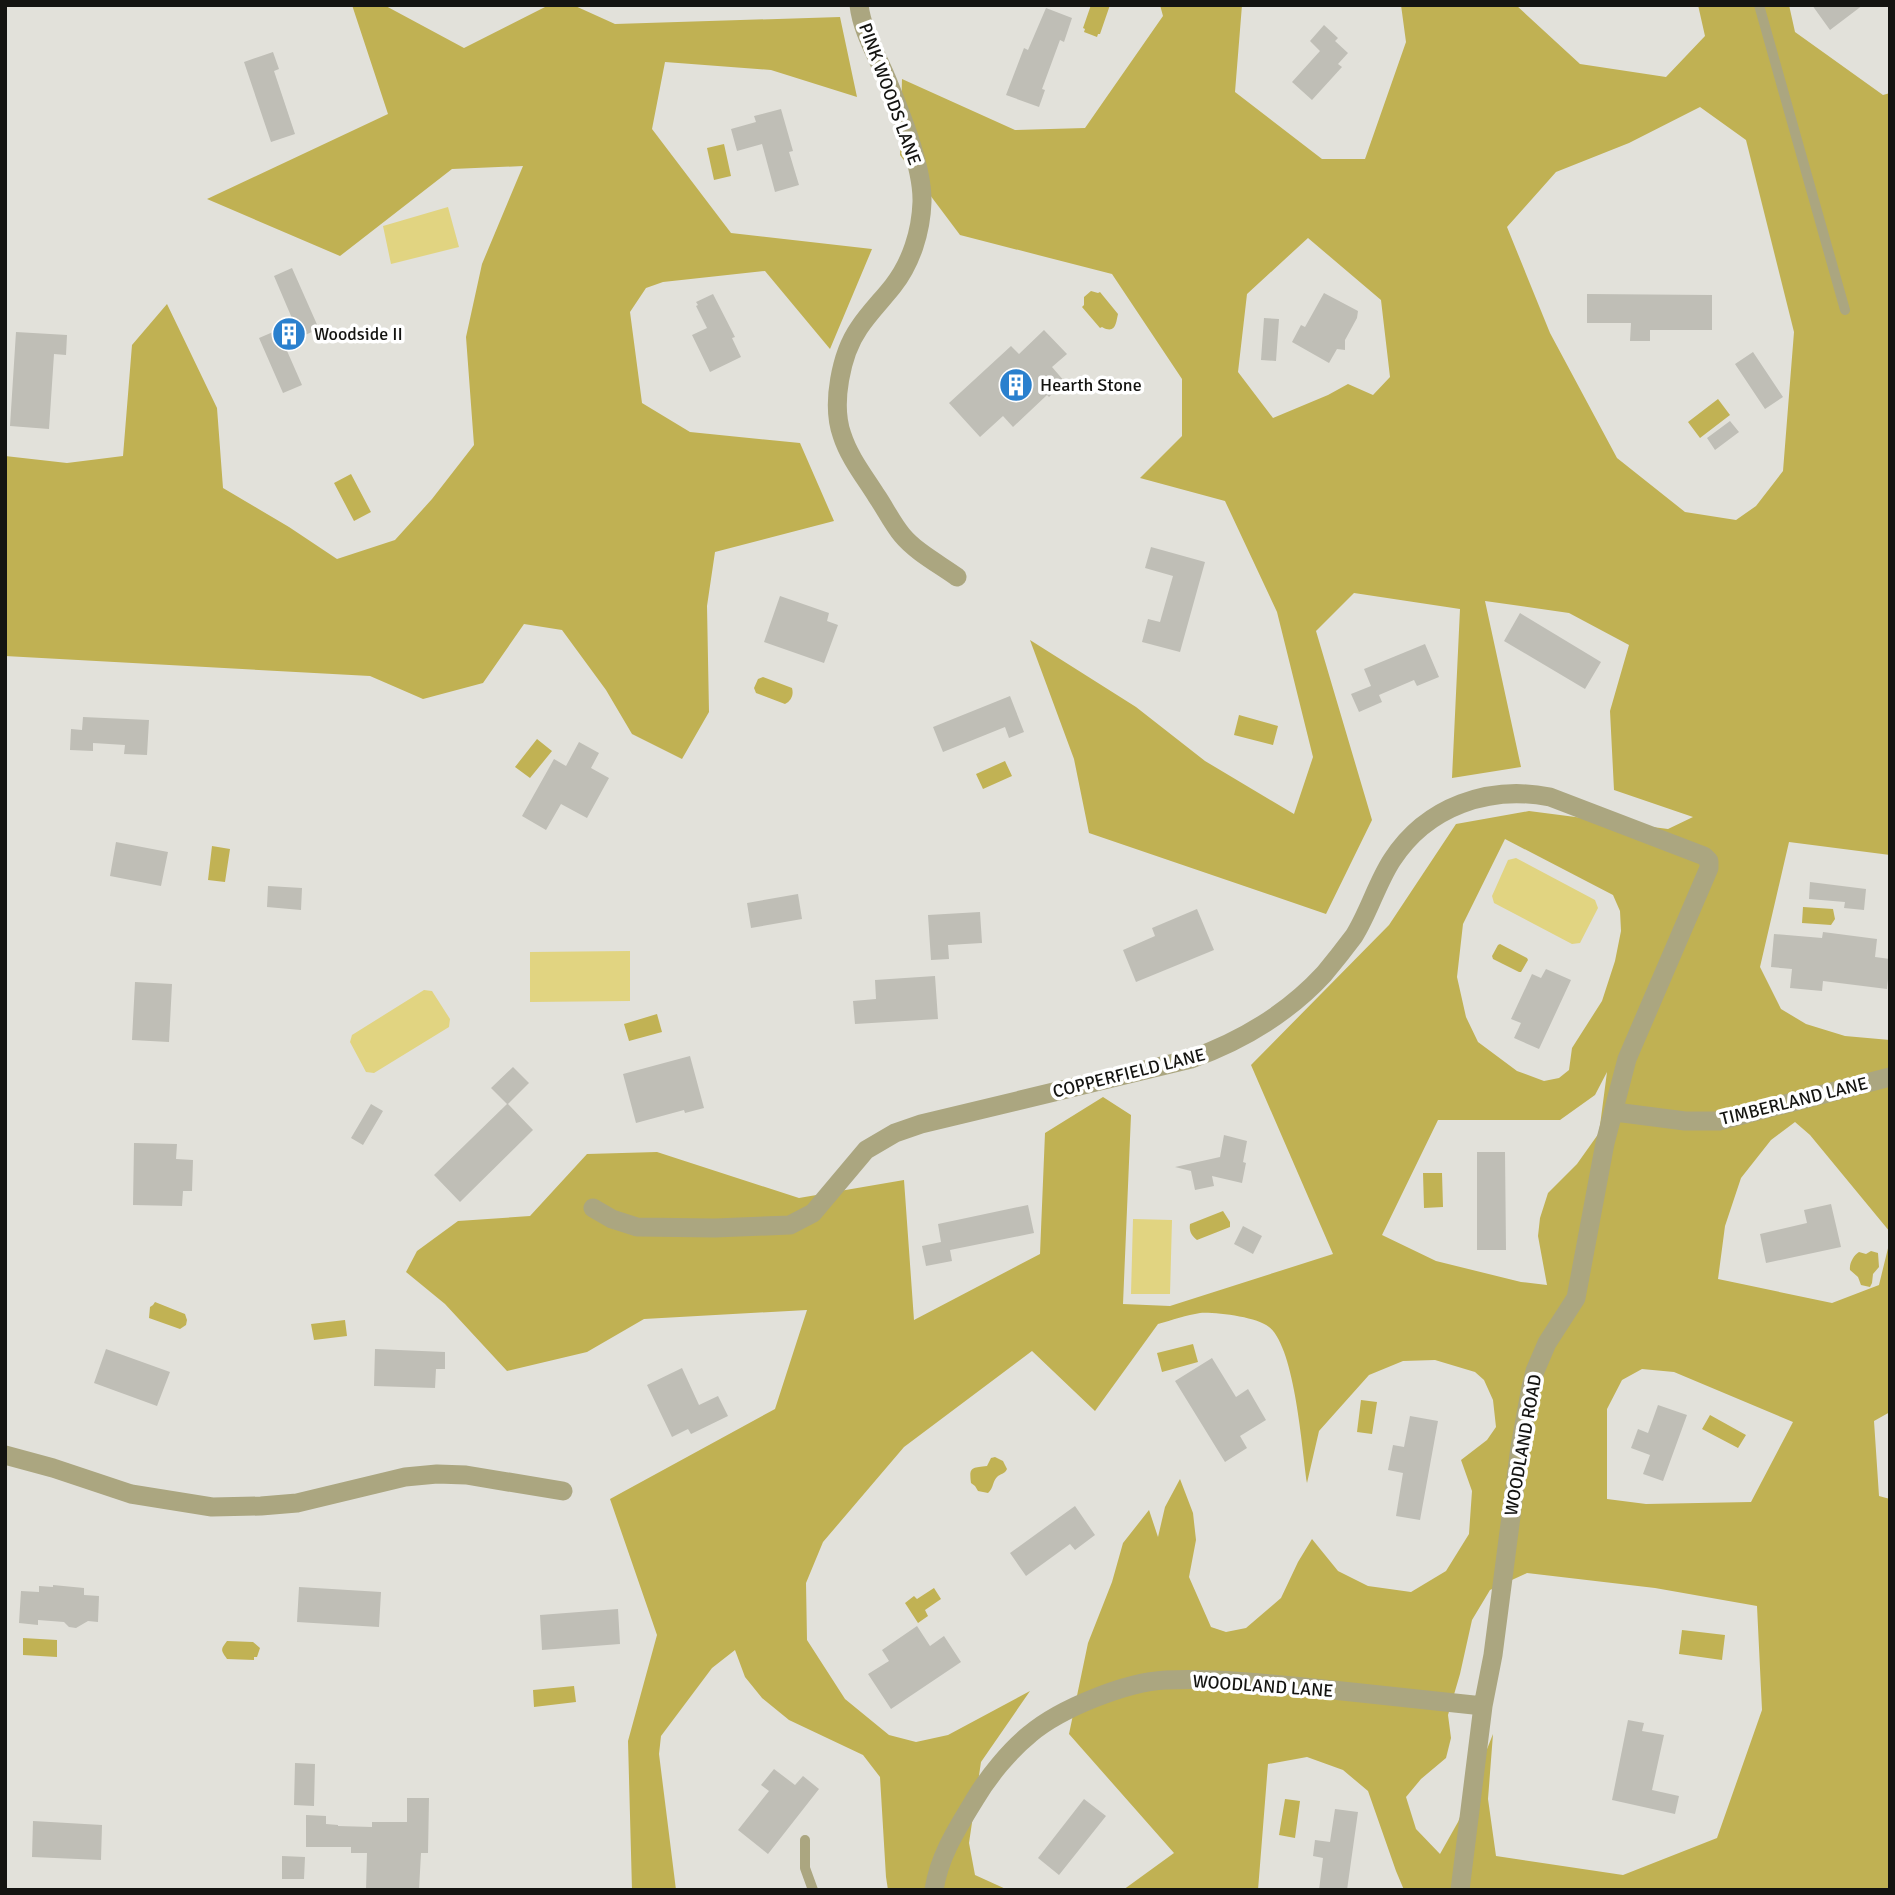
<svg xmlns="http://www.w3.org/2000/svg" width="1895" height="1895" viewBox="0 0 1895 1895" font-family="Signika,sans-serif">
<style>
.green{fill:#e1d481}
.forest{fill:#c0b153;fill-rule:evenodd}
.water{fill:#c1b254}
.building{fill:#bfbeb6}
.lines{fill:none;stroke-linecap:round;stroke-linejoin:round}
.lane{stroke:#aba680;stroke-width:10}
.street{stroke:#aba680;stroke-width:19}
.labels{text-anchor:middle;stroke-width:7;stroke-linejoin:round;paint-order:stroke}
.street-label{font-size:18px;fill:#141411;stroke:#fff}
.poi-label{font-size:18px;fill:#141411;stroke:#fff;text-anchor:start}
</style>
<rect width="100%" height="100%" fill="#e2e1da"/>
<path class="green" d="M448,207L459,247L391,264L383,226Z
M1516,858L1595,900L1598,908L1580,943L1572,944L1494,903L1492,896L1508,860Z
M630,951V1001L530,1002V952Z
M424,990L432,991L450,1019L449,1027L374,1073L366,1072L350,1042L352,1035Z
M1133,1219L1172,1220L1170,1294H1131Z"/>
<path class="forest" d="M352,5H384L464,48L549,5H573L615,24L840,17L857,97L771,70L665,62L652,129L731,233L872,249L830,349L765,271L663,282L646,288L630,312L642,403L690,432L800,443L834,521L715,552L707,606L709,712L682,759L632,734L606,690L562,630L524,624L483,683L423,699L370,676L5,656V456L67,463L123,456L132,345L167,304L217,408L223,488L289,527L337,559L395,540L432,499L474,445L466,337L482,264L523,166L452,169L340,256L207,199L388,114Z
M1160,5H1242L1235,92L1322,159H1365L1406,42L1401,5H1516L1580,64L1666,77L1705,36L1698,5H1789L1795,32L1883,95L1890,93V855L1789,842L1760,967L1781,1009L1806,1024L1845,1036L1890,1040V1232L1810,1135L1795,1122L1771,1140L1741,1178L1725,1226L1718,1279L1832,1303L1879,1285L1890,1240V1412L1874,1421L1879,1496L1890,1499V1890H1404L1396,1871L1368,1791L1343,1770L1307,1757L1268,1764L1258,1890H1123L1174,1853L1069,1734L1088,1643L1112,1582L1123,1543L1149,1510L1158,1537L1165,1507L1180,1479L1193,1513L1196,1540L1189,1577L1211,1627L1226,1632L1246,1628L1281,1598L1298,1562L1312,1539L1338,1571L1368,1586L1411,1592L1446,1571L1469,1534L1472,1491L1461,1460L1487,1440L1496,1427L1493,1400L1484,1380L1475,1372L1435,1360L1403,1361L1369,1375L1319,1431L1307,1483C1302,1449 1295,1348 1269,1327C1257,1317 1216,1312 1200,1313C1187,1315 1172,1320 1158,1324L1095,1411L1032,1351L904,1447L823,1542L806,1583L807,1640L845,1699L889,1735L916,1742L948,1735L1030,1691L981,1762L969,1843L975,1875L1008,1890H888L886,1877L880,1777L863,1755L789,1720L762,1698L745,1677L735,1650L712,1668L661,1736L659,1754L676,1890H632L628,1741L657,1635L610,1499L775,1409L807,1310L644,1319L587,1352L507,1371L445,1304L406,1272L417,1251L458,1221L530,1216L587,1154L657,1152L799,1198L904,1180L914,1320L1040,1254L1045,1133L1103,1097L1131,1115L1123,1304L1170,1306L1333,1254L1251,1065L1389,925L1456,824L1529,811L1668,829L1693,817L1614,790L1610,711L1629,645L1569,613L1485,601L1521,767L1452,778L1460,609L1354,593L1316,631L1372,820L1326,914L1089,833L1074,759L1030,640L1136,707L1205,761L1294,814L1313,757L1277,612L1225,501L1140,478L1182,436V379L1112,274L960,235L900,155L902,79L1015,130L1085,128L1163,16ZM1700,107L1746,140L1794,332L1783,471L1756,506L1736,520L1685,512L1617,458L1550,333L1507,227L1556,172L1629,143ZM1308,238L1381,300L1390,377L1373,395L1348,384L1328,395L1273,418L1238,372L1247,294ZM1505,839L1613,895L1620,911L1621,931L1615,961L1602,1001L1572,1048L1569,1070L1559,1078L1544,1081L1517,1071L1478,1042L1466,1017L1457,977L1463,924ZM1607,1072L1599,1133L1577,1164L1548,1193L1540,1218L1538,1236L1547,1285L1521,1282L1436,1261L1382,1235L1438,1120H1560L1595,1095ZM1642,1369L1674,1372L1793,1422L1751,1502L1646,1504L1607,1499V1409L1622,1380ZM1527,1573L1655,1588L1757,1606L1762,1710L1717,1838L1623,1875L1496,1856L1488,1799L1493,1734L1458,1822L1440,1854L1416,1829L1406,1797L1421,1779L1446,1758L1451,1738L1448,1715L1460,1674L1472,1620L1490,1590Z"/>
<path class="water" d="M1091,5H1110L1100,34H1098L1097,37L1084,32L1085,29L1083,28Z
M724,144L731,176L714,180L707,148Z
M1091,291L1098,293L1100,292L1118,314C1116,322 1116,335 1102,327L1100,328L1082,307L1084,305V297Z
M1718,399L1730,415L1700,438L1688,422Z
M351,474L371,512L354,521L334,483Z
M763,677L792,688C794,695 791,701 785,704L756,693L754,688L758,679Z
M1239,715L1278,726L1273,745L1234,735Z
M537,739L552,751L530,778L515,767Z
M1005,761L1012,776L983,789L976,774Z
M212,846L230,849L225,882L208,880Z
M1803,907L1833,909L1835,919L1831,925L1802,923Z
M1500,944L1527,958L1528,960L1521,972H1519L1493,959L1492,956L1498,945Z
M657,1014L662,1032L629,1041L624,1024Z
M1423,1173H1442L1443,1207L1424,1208Z
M1223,1211L1230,1222V1227L1197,1240C1191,1235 1189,1231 1190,1224Z
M1871,1251L1878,1253L1879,1267L1873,1274L1872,1283L1870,1287L1861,1285L1858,1277L1850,1270C1849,1263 1854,1255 1859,1252L1866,1254Z
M155,1302L185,1314L187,1320L186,1325L180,1329L149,1318L150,1307L153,1305Z
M345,1320L347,1336L314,1340L311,1324Z
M1193,1344L1198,1362L1162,1372L1157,1353Z
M1361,1400L1377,1402L1372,1434L1357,1432Z
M1710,1415L1746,1435L1738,1448L1702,1429Z
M995,1457L1003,1461L1007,1469C1004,1475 1001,1473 997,1477C992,1482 994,1488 988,1493L978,1491L975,1486L971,1483C969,1467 971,1468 987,1466L991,1458Z
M934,1588L941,1599L925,1610L928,1616L918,1623L905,1603L914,1596L917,1599Z
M1682,1630L1725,1635L1722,1660L1679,1654Z
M23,1638L57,1640V1657L23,1655Z
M227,1641L253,1642L260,1648L257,1657H254V1660L227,1659C221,1650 220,1650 227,1641Z
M574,1686L576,1702L534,1707L533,1690Z
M1285,1799L1300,1801L1295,1838L1279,1835Z"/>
<path class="building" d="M1812,5H1863L1830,30Z
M1046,8L1072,18L1064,42L1060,40L1042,89L1045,90L1039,107L1006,95L1024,48L1028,50Z
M1324,25L1338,38L1335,41L1348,53L1338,64L1342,67L1312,100L1292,82L1320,51L1310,41Z
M273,52L279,69L274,71L295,134L271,142L244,62Z
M781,109L793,151L789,152L799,185L775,192L762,144L737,151L731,129L756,122L754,116Z
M292,268L319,329L284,344L302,385L283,393L259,338L294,323L274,276Z
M1324,293L1358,311L1357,318L1345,340V350L1337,349L1329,363L1292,342L1301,325L1305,327Z
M713,294L735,337L732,338L741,357L710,372L692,335L707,328L696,306L698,305L696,302Z
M1587,294L1712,295V330H1650V341H1630L1631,323H1587Z
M1264,318L1279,319L1276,361L1261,360Z
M1044,330L1067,354L1052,367L1065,382L1049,397L1047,395L1013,427L1003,416L980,437L949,403L1011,346L1019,354Z
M16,332L67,335L66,355L54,354L49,429L10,426Z
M1753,352L1783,397L1765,409L1735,364Z
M1730,421L1739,432L1715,450L1707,438Z
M1151,547L1205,562L1180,652L1142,642L1148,619L1160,622L1173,576L1145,568Z
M780,596L829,613L827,621L838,625L824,663L764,642Z
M1520,613L1601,662L1585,689L1504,641Z
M1425,644L1439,677L1417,686L1414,680L1379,695L1382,702L1359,712L1351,694L1371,686L1364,669Z
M1010,696L1024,732L1009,738L1005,727L943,752L933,727Z
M83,717L149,720L147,755L124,754L125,745L93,743V751L70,750L71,729L82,730Z
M579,742L599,753L591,768L609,778L587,818L561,804L546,830L522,816L554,759L566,766Z
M116,842L168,852L161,886L110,876Z
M1810,882L1866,889L1864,910L1844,908L1845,902L1809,899Z
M268,886L302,888L301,910L267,907Z
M798,894L802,919L751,928L747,903Z
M1197,909L1214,950L1136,982L1123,950L1155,936L1152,928Z
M980,912L982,943L948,945L949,959L931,960L928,915Z
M1823,932L1877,939L1875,957L1890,959L1887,989L1823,981L1822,991L1790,988L1792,969L1771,967L1774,934L1822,938Z
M1546,969L1571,980L1539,1049L1514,1038L1521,1023L1511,1019L1532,974L1541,978Z
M935,976L938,1019L855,1024L853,1001L876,999L875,980Z
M135,982L172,984L169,1042L132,1040Z
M690,1056L704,1108L685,1113L684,1110L636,1123L623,1074Z
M513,1067L529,1083L508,1104L533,1130L460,1202L434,1175L507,1104L491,1088Z
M371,1104L383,1111L363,1145L351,1138Z
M1224,1135L1247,1141L1243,1162L1246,1163L1242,1183L1212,1176L1214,1186L1195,1190L1191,1171L1175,1167L1220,1157Z
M134,1143L177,1144L176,1159L193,1160L192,1191H183L182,1206L133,1205Z
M1477,1152H1505L1506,1250H1477Z
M1831,1204L1841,1247L1766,1263L1760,1234L1807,1223L1804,1210Z
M1028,1205L1034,1233L950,1250L952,1261L926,1266L922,1246L941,1242L938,1224Z
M1243,1226L1262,1236L1253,1254L1234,1244Z
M106,1349L170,1372L157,1406L94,1383Z
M375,1349L445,1352V1369H436L435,1388L374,1386Z
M1212,1358L1236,1397L1248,1389L1266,1420L1240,1436L1247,1448L1225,1462L1175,1381Z
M682,1368L699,1405L718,1396L728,1416L691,1434L688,1429L672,1437L647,1385Z
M1658,1405L1687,1415L1663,1481L1643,1474L1650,1455L1631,1448L1638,1429L1648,1433Z
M1410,1416L1438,1421L1420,1520L1396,1516L1403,1473L1388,1470L1393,1445L1404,1447Z
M1075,1506L1095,1535L1075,1550L1070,1544L1026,1576L1010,1553Z
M53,1585L84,1588V1595L99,1596L98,1622L88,1621L76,1628L69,1627L64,1622L38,1620V1625L19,1623L21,1591L39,1592V1586L53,1587Z
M299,1587L381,1592L379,1627L297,1622Z
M618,1609L620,1644L542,1650L540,1615Z
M917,1626L930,1646L944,1636L961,1662L891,1709L868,1674L889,1661L882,1650Z
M1628,1720L1644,1723L1642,1731L1664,1735L1652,1790L1679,1796L1675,1814L1612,1800Z
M295,1763L315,1764L314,1806L294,1805Z
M774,1769L795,1785L803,1776L819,1789L768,1854L738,1830L769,1791L761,1785Z
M407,1798H429L428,1853H421L419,1890H366L367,1853H351V1847H306V1815L326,1816V1824L338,1825V1826L372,1827V1822H407Z
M1084,1799L1106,1816L1059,1875L1038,1858Z
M1335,1809L1358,1812L1347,1890H1319L1323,1858L1313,1856L1315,1840L1330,1842Z
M33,1821L102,1825L101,1860L32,1857Z
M282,1856L305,1857L304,1879H282Z"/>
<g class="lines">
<path class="lane" d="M1759,5L1845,310
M805,1840V1868L813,1890"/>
<path class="street" d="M859,5C862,30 875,52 885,75C899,109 923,166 922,202C921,232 911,263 893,286C882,300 869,313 859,328C841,354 831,404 842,435C849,457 864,476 876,495C885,508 892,523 902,535C916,552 939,564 957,577
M1615,1112L1685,1121H1719L1890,1077
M593,1208L612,1219L637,1227L715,1228L790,1225L813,1213L866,1150L895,1133L921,1124L1191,1059C1241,1041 1288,1013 1324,974C1334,962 1345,948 1354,936C1369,912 1377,883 1392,860C1427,806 1489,785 1550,797L1704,856L1709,861V868L1627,1059L1605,1143L1576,1298L1547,1343L1535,1371L1531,1387L1520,1447L1493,1655L1483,1706L1460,1890
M5,1455L53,1468L131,1494L212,1507L261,1506L297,1503L405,1477L437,1474L466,1475L563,1491
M934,1890C939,1856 958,1827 975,1799C988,1777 1010,1750 1030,1734C1061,1708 1126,1682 1166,1680C1216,1678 1265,1683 1314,1688C1371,1694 1427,1700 1483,1706"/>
</g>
<defs>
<g id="building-disc" transform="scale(1.75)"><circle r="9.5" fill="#2a80ce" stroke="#fff"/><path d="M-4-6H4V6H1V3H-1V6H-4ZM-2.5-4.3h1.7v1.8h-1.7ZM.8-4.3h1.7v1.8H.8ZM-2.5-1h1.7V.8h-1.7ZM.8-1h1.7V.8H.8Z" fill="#fff"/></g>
</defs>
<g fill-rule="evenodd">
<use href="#building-disc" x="289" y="334"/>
<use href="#building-disc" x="1016" y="385"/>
</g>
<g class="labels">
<g class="street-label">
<text transform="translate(890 94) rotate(70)" y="6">PINK WOODS LANE</text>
<text transform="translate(1129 1073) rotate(-14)" y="6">COPPERFIELD LANE</text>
<text transform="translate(1794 1101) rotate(-14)" y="6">TIMBERLAND LANE</text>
<text transform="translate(1523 1445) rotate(-80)" y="6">WOODLAND ROAD</text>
<text transform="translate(1263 1686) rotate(4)" y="6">WOODLAND LANE</text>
</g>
<g class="poi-label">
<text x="314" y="340">Woodside II</text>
<text x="1040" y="391">Hearth Stone</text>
</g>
</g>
<rect width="1895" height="1895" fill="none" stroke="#141411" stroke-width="14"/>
</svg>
